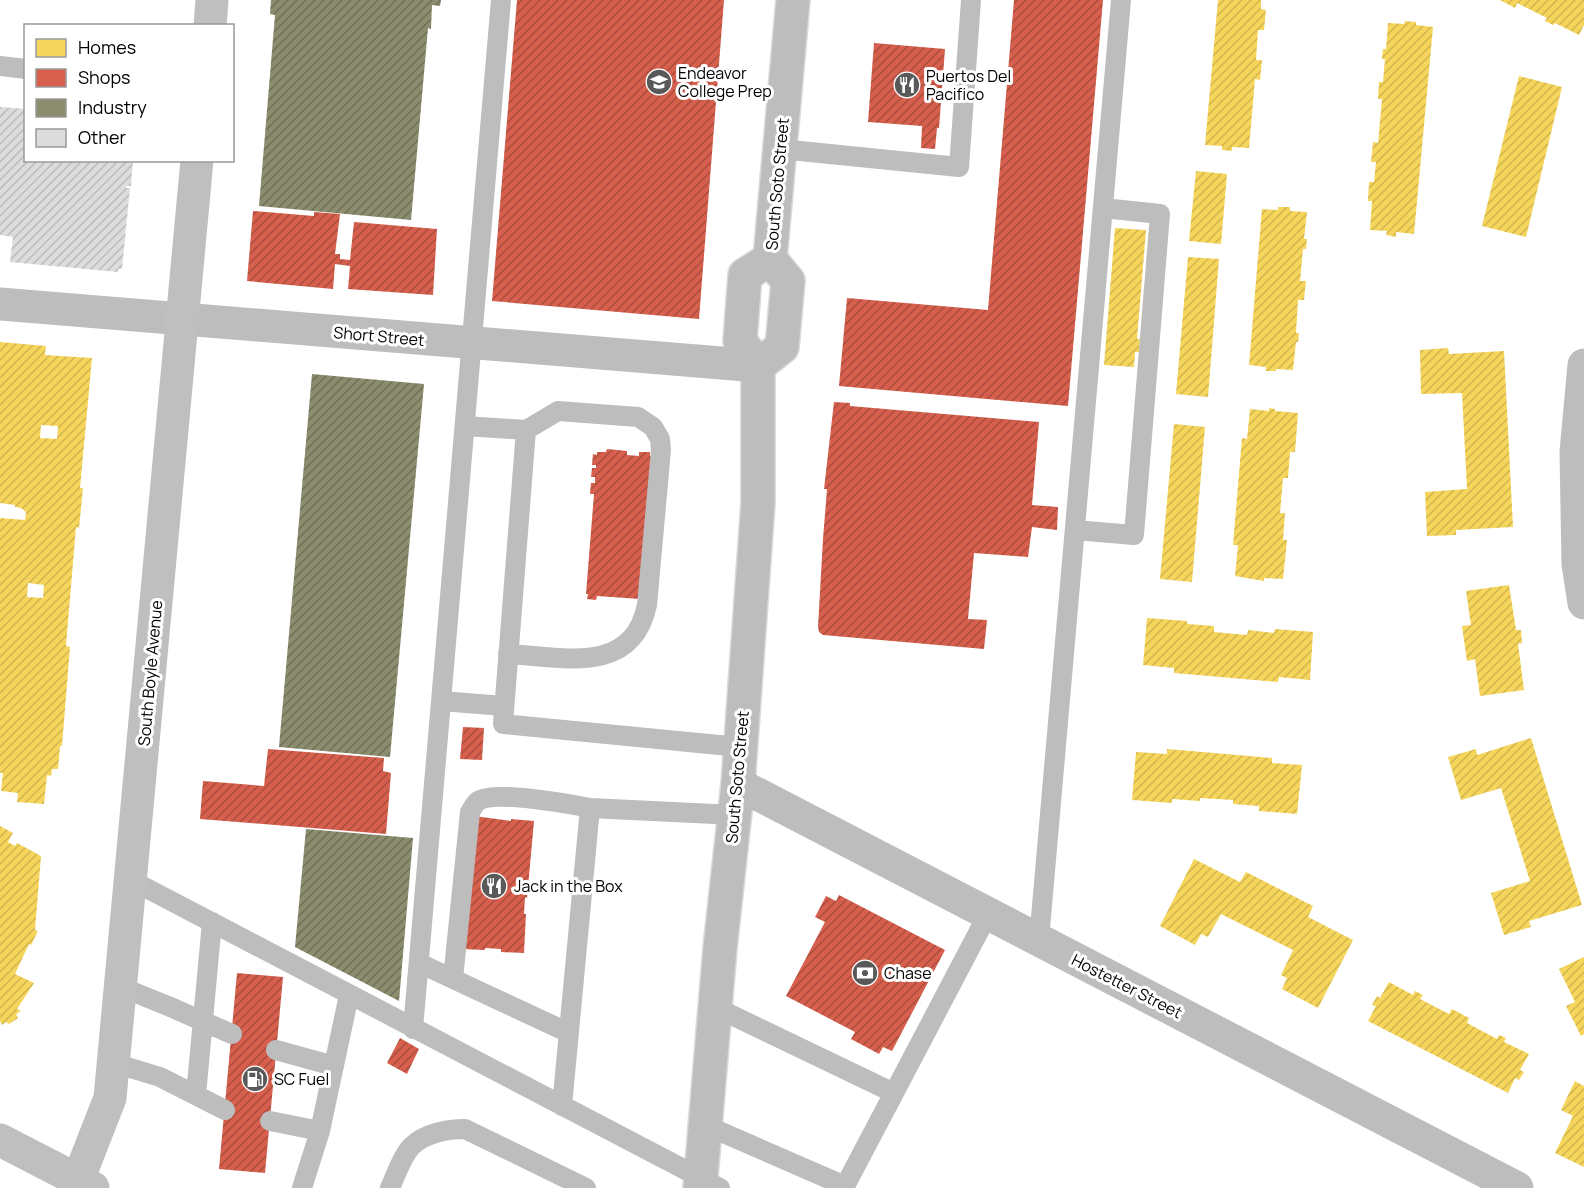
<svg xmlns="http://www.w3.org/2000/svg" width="1584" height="1188" viewBox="0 0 1584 1188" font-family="Manrope,sans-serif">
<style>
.homes{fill:url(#homes-hatch);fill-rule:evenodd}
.shops{fill:url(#shops-hatch)}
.industry{fill:url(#industry-hatch)}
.building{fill:url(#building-hatch)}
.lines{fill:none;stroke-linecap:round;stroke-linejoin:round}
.primary-casing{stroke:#dbdbdb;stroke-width:36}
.lane{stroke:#bdbdbd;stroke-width:20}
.street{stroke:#bdbdbd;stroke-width:33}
.secondary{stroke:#bfbfbf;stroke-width:33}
.primary{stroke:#bdbdbd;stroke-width:33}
.labels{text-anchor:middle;stroke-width:6;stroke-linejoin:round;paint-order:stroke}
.poi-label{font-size:16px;fill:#000;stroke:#fff;text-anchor:start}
.street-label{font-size:16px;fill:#000;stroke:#fff}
</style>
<defs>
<pattern id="homes-hatch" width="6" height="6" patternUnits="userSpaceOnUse" patternTransform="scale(1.5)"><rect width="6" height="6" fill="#f6d55c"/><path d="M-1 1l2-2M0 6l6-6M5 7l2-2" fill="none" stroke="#d1b54e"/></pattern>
<pattern id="shops-hatch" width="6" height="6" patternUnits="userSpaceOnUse" patternTransform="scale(1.5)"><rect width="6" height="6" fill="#d6604d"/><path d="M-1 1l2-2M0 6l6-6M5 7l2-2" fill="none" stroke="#ab4d3e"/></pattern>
<pattern id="industry-hatch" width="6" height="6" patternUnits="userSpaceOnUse" patternTransform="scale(1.5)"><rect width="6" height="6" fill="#8c8c6e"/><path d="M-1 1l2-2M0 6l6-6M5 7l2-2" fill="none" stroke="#707058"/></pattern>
<pattern id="building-hatch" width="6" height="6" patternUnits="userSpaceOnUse" patternTransform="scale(1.5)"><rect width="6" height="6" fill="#dcdcdc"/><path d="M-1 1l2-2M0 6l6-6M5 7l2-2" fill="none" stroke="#bbb"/></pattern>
</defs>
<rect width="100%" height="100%" fill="#fff"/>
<path class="homes" d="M1218,0H1261V9L1266,10L1264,30H1258L1256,60H1262L1260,80L1255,79L1249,148L1232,147V151L1222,150V146L1205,145Z
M1500,0H1584V25L1579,35L1555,23L1553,25L1545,21L1547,18L1517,3L1515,8Z
M1405,21L1416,22V25L1433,27L1414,234L1396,232V237L1386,235L1387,231L1370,230L1372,201H1368L1369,182H1374L1376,162H1371L1373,142L1378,143L1382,99H1378L1379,82H1383L1385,59H1382L1383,49H1386L1388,23L1404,24Z
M1519,76L1562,87L1526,237L1482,226Z
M1196,171L1227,174L1221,244L1189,241Z
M1278,207H1290V211L1307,212L1304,239H1307L1306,249H1303L1300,281H1306L1304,300H1298L1296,333H1299L1298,342H1296L1293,370L1276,369V371H1266V367L1249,365L1262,209L1278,210Z
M1115,228L1146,230L1137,339H1140L1139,352H1135L1134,367L1104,365Z
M1188,257L1219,259L1208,397L1176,394Z
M0,342L46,346L45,355L92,358L80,488H83L79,528L76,527L66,646L70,647L62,746H60L58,769H52L51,776L47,775L44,804L17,802L18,793L1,791L3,773H0V518L25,520L26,512L21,508L15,507V505L0,503ZM41,425L58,426L57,439L40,438ZM28,583L44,585L43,598L27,597Z
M1448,348L1449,354L1504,351L1513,527L1456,530V535L1427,536L1425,492L1467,489L1462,393L1421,394L1420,350Z
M1269,408L1275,409V411L1298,413L1295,452H1290L1288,478H1283L1280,513H1285L1283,540H1287L1283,579L1264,578V581L1235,576L1238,545H1233L1242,438L1247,439L1250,409L1269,411Z
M1174,424L1205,427L1192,582L1160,579Z
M1509,585L1516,630H1521L1522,643L1518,644L1524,690L1480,696L1475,659L1467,661L1462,626L1471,625L1466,591Z
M1147,618L1187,621V624L1214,626V632L1247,635L1248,630L1274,633L1275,629L1313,632L1310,680L1279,677L1278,682L1174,673V668L1143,665Z
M1531,738L1582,905L1529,921L1531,927L1504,935L1491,893L1530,881L1501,788L1461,800L1448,757L1476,749L1477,755Z
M1167,749L1272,758V763L1302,765L1297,814L1259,811V806L1233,804V800L1200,798V801L1172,799V803L1132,800L1136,752L1167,754Z
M0,826L13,833L8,842L15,846L17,843L41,856L35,930L38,931L31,945L29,944L15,974L34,983L17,1009L21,1011L16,1014L18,1018L9,1024L6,1022L2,1025L0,1021Z
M1194,859L1240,882L1246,872L1313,906L1308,917L1353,940L1318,1008L1282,989L1287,978L1281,975L1293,950L1221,914L1208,937L1201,934L1195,945L1160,926Z
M1584,957V1034L1581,1036L1566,1006L1575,1002L1559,969Z
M1389,982L1413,995L1415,991L1423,995L1420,999L1449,1014L1452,1009L1469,1018L1467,1023L1497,1039L1499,1035L1506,1038L1504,1042L1529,1054L1520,1070L1524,1072L1519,1080L1515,1078L1508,1093L1368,1021L1376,1006L1372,1005L1377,996L1380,998Z
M1575,1081L1584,1086V1167L1555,1153L1573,1116L1561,1110Z"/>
<path class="shops" d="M517,0H724L699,319L492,301Z
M1014,0H1103L1068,406L839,386L847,298L988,310Z
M874,43L945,49L939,128H937L935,149L921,148L922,126L868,122Z
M253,211L314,216V212L340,214L335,254H340V259L350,260L354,222L437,229L433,295L348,289L350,266L335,264L333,289L247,281Z
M834,402L850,403V406L1039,422L1032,505L1058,507L1057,530L1032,527L1028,557L974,553L968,619L987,620L984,649L823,635L819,632L818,627L823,539L827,489H824Z
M607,449L627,451V455L639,456V452H650V456H652L640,599L597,596L596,600L587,599L588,594H586L594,494H590L591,483H595V477H591L592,468H596V465H592L593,454L597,455V452H606Z
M463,727L484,728L482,760L460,759Z
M268,749L384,758L383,771L391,773L386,834L200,819L203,781L264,786Z
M474,816L511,821V819L534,821L527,898L525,897L524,914H526L524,953L501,952V949L485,948V950L463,949Z
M839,895L945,950L892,1051L883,1047L879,1054L851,1039L855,1032L786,996L825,922L815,917L826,896L836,901Z
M237,973L283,977L265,1173L219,1169Z
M400,1038L419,1049L407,1074L387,1063Z"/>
<path class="industry" d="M271,0H441L440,6L432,5L431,29L428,28L411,220L259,206L275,15L270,14Z
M312,374L424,384L390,757L279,747Z
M306,829L413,838L399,1001L295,947Z"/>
<path class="building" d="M0,107L26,109V160H133L131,186H126V188H130L122,269H118V272L10,262L13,237L0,235Z"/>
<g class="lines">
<g class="primary-casing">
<path id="primary" d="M758,366L782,347L788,281L770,259L793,0
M700,1188L720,948L738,784L758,503V366L740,341L745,275L770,259"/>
</g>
<path class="lane" d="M0,66L26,69
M780,149L959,167L971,0
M465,426L526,430L503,724L740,747
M1075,530L1134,535L1160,214L1103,208
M508,654C563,657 632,676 647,605L661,450L660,439L653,427L638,417L558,411L526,430
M441,701L504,706
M131,880L720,1188
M1039,940L1121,0
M419,963L569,1033
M453,979L470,812C472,809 475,803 478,801C494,790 570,804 590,808
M121,987L168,1006L232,1034
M715,1007L894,1093L988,914
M413,1029L501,0
M276,1050L334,1066
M114,1063L160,1077L225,1110
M196,1095L212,922
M562,1106L590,808L735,815
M270,1121L320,1131
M705,1125L845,1186L894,1093
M302,1188L320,1131L349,995
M390,1188C395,1177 403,1154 412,1146C425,1133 448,1129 465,1129L586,1188"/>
<path class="street" d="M0,304L758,366
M1584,365L1576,452L1578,564L1584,603
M738,784L1517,1188"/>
<path class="secondary" d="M210,26L212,0
M0,1140L93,1188
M78,1180L110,1098L197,160"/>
<use href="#primary" class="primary"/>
</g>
<defs>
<g id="school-disc" transform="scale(1.35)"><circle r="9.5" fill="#595959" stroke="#fff"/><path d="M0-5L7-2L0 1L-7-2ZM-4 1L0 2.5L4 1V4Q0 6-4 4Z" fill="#fff"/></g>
<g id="restaurant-disc" transform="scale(1.35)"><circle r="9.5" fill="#595959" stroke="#fff"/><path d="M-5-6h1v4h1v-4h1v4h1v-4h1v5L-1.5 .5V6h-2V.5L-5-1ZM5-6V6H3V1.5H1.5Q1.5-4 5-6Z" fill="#fff"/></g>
<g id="bank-disc" transform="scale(1.35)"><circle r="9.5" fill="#595959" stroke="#fff"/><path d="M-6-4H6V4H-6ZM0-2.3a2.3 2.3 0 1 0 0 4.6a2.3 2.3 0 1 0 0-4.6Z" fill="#fff"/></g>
<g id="fuel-disc" transform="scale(1.35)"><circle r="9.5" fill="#595959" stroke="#fff"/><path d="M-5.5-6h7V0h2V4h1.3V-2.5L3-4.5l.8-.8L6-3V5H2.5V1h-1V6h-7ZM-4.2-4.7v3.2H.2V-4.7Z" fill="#fff"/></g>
</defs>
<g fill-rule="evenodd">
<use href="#school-disc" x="659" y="82"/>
<use href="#restaurant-disc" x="907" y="85"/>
<use href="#restaurant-disc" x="494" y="886"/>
<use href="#bank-disc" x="865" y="973"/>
<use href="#fuel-disc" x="255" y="1079"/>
</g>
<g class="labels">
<g class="poi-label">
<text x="678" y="79">Endeavor<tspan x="678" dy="18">College Prep</tspan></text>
<text x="926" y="82">Puertos Del<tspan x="926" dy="18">Pacifico</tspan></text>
<text x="514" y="892">Jack in the Box</text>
<text x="884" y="979">Chase</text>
<text x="274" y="1085">SC Fuel</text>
</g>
<g class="street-label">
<text transform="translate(777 184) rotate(-85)" y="6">South Soto Street</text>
<text transform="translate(379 336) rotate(5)" y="6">Short Street</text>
<text transform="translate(150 673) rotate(-85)" y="6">South Boyle Avenue</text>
<text transform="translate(737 777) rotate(-85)" y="6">South Soto Street</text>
<text transform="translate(1127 986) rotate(27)" y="6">Hostetter Street</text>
</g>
</g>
<rect x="24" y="24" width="210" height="138" fill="#ffffff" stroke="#999999" stroke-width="1.5"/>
<rect x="36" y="39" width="30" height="18" fill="#f6d55c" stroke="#999999" stroke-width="1.5"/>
<text x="78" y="54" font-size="18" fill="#000000">Homes</text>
<rect x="36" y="69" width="30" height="18" fill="#d6604d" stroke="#999999" stroke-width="1.5"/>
<text x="78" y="84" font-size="18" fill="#000000">Shops</text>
<rect x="36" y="99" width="30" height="18" fill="#8c8c6e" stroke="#999999" stroke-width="1.5"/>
<text x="78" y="114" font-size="18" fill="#000000">Industry</text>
<rect x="36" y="129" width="30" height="18" fill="#dcdcdc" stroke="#999999" stroke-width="1.5"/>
<text x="78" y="144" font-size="18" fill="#000000">Other</text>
</svg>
